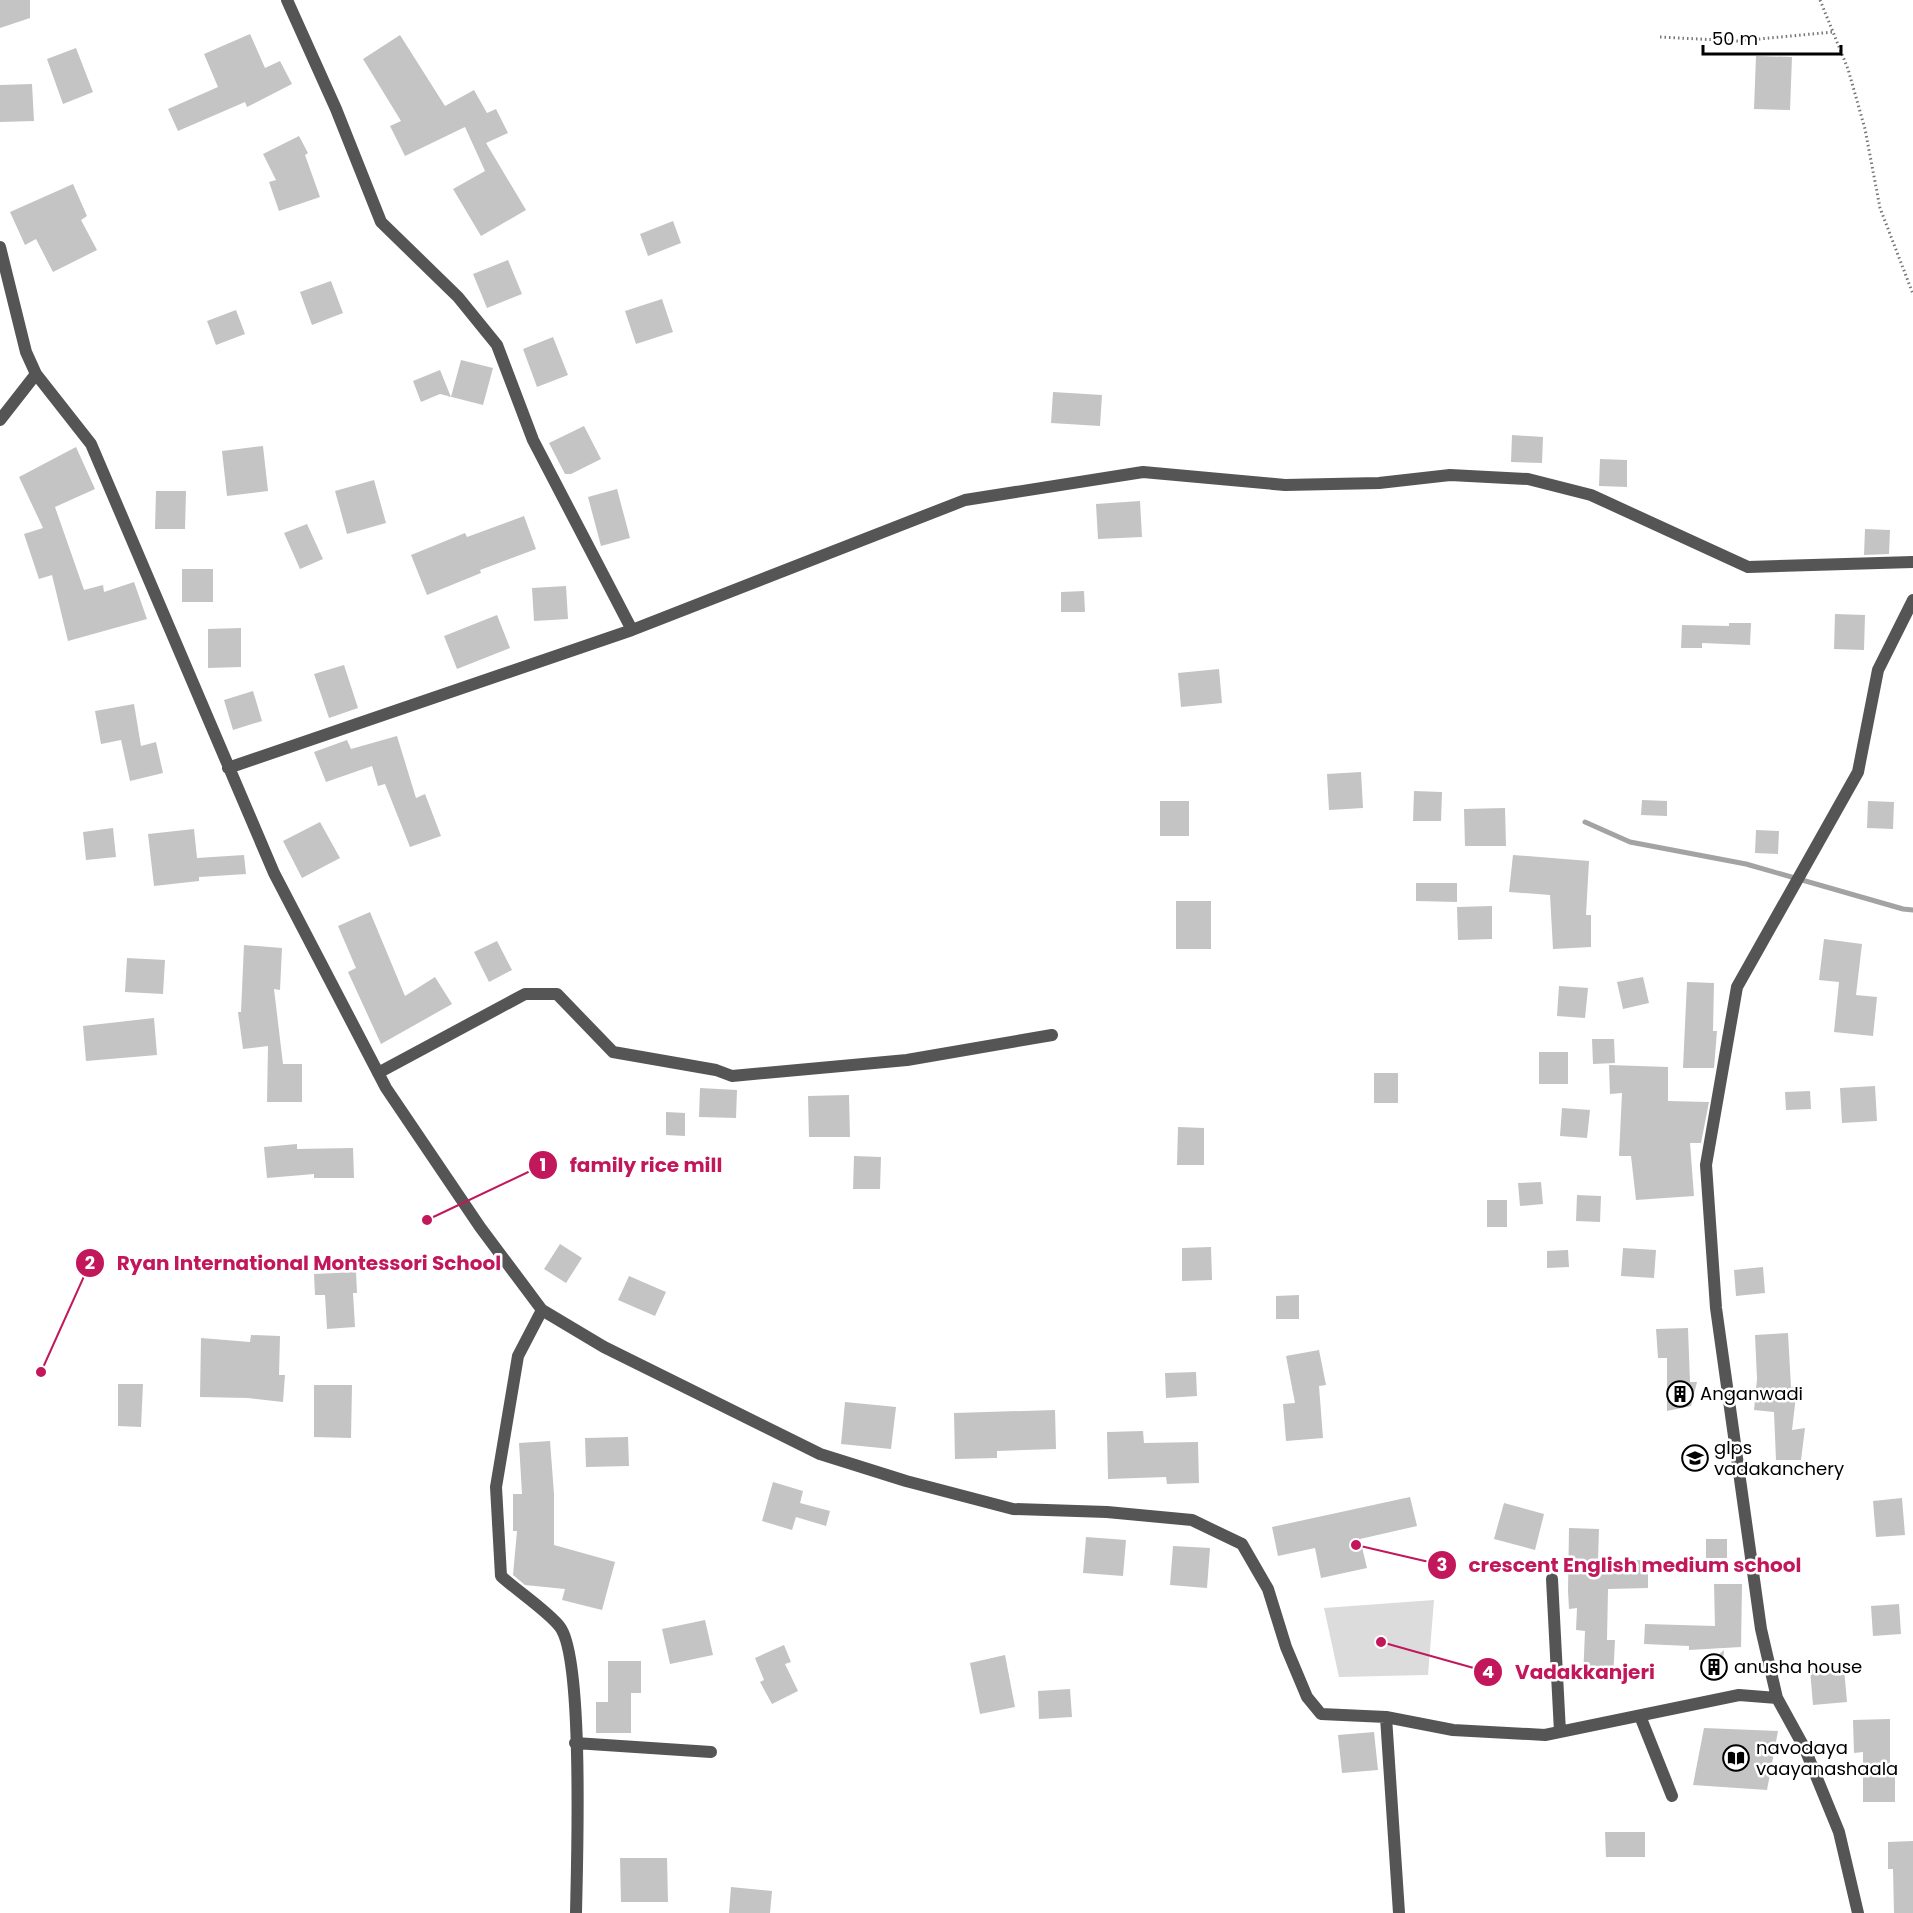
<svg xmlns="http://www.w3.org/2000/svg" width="1913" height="1913" viewBox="0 0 1913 1913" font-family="Poppins,sans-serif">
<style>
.green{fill:#dcdcdc}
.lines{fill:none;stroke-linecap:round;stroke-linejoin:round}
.stream{stroke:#a3a3a3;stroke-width:5}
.building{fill:#c4c4c4}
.path{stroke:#777;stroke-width:3;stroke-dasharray:1.5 3;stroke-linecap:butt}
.minor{stroke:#555;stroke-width:12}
.labels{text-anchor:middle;stroke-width:5;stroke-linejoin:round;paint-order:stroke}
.poi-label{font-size:18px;fill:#000;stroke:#fff;text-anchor:start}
.leader{fill:none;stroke:#c2185b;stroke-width:2}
.callout-dot{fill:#c2185b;stroke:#fff;stroke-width:2}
.mark-label{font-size:18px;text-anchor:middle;font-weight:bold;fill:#fff}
.callout-label{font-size:20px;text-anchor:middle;font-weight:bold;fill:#c2185b;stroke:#fff;stroke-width:5;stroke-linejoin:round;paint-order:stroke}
</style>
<rect width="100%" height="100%" fill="#fff"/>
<path class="green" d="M1434,1600L1428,1675L1339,1677L1324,1608Z"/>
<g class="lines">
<path class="stream" d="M1585,822L1630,842L1746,864L1903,909L1913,910"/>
</g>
<path class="building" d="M0,0H30V18L0,28Z
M250,34L265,68L280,61L292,84L247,107L245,102L178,131L168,109L218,87L204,54Z
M400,35L445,106L474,90L487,113L496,109L508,133L486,143L526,210L481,236L453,189L485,171L465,127L405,156L390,126L401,121L363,59Z
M76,48L93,92L63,104L47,59Z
M1756,56L1792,57L1790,110L1754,109Z
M32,84L34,121L0,122V85Z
M299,136L308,153L305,155L320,197L279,211L269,182L276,180L263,154Z
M73,184L87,216L81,220L97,250L53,272L36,239L25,245L10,212Z
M673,221L681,243L648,256L640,234Z
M508,260L522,294L487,308L473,274Z
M331,281L343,313L312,325L300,292Z
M662,299L673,332L636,344L625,311Z
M236,310L245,334L216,345L207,321Z
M553,337L568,375L537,387L523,349Z
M461,360L493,368L483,405L440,394L421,402L413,381L440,370L451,397Z
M1053,392L1102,395L1100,426L1051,423Z
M584,426L601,459L571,474H565L549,443Z
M1512,435L1543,437L1542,463L1511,462Z
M263,446L268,491L227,496L222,451Z
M76,447L95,489L55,507L84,590L103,585L104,592L134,582L147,619L68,641L52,575L39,579L24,534L43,528L19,477Z
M1600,459L1627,460V487L1599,486Z
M374,480L386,523L347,534L335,491Z
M617,489L630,538L601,546L588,497Z
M156,491H186L185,529H155Z
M1140,501L1142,537L1098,539L1096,504Z
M524,516L536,549L480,570L481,573L427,595L411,555L465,533L467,537Z
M307,524L323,559L300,569L284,533Z
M1865,529L1890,530L1889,554L1864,555Z
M182,569H213V602H182Z
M566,586L568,619L534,621L532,588Z
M1084,591L1085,612H1061V592Z
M1835,614L1865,615L1864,650L1834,649Z
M497,615L510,648L457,669L444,636Z
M1729,623H1751L1750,645L1702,643V648H1681L1682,625L1729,626Z
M241,628V667L208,668V629Z
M344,665L358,708L329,718L314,674Z
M1219,669L1222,703L1181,707L1178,673Z
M253,691L262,721L233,730L224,700Z
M134,704L141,746L156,742L163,773L130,781L121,740L101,744L95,711Z
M397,736L416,798L425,794L441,836L410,847L385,784L378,786L372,766L326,782L314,752L347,740L351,749Z
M1361,772L1363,808L1329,810L1327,774Z
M1414,791L1442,792L1441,821H1413Z
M1642,800L1667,801V816L1641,815Z
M1160,801H1189V836H1160Z
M1868,801L1894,802L1893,829L1867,828Z
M1505,808L1506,846H1465L1464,809Z
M320,822L340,858L302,878L283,841Z
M113,828L116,857L86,860L83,832Z
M194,829L197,858L244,855L246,874L199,877V881L154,886L148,834Z
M1756,830L1779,831L1778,854L1755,853Z
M1513,855L1589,861L1586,915H1591V947L1553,949L1550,895L1509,892Z
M1416,883H1457V902L1416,901Z
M1176,901H1211V949H1176Z
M1492,906V939L1458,940L1457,907Z
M370,912L405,996L435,977L452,1004L381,1044L348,972L356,968L338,926Z
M1824,939L1862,944L1856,995L1877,997L1873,1036L1834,1032L1839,982L1819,980Z
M497,941L512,970L489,982L474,952Z
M244,945L282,948L280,990L274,989L283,1064H302V1102H267L268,1046L243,1049L238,1012H241Z
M127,958L165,960L163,994L125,992Z
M1643,977L1649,1003L1623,1009L1617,982Z
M1687,982L1714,983L1713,1031H1717L1714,1068H1683Z
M1559,986L1588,988L1585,1018L1557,1016Z
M154,1018L157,1055L86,1061L83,1026Z
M1592,1039H1614L1615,1063L1593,1064Z
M1539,1052H1568V1084H1539Z
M1609,1065L1668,1067V1101L1709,1102L1701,1143H1690L1694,1196L1636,1200L1631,1156H1619L1622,1093L1610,1094Z
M1374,1073H1398V1103H1374Z
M1875,1086L1877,1121L1842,1123L1840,1088Z
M700,1088L737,1090L736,1118L699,1117Z
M1810,1091L1811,1109L1786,1110L1785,1092Z
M849,1095L850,1137H809L808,1096Z
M1562,1108L1590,1110L1587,1138L1560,1136Z
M666,1112L685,1113V1136L666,1135Z
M1178,1127L1204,1128V1165H1177Z
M297,1144V1149L353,1148L354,1178H314V1174L267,1178L264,1147Z
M854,1156L881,1157L880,1189H853Z
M1541,1182L1543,1204L1520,1206L1518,1183Z
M1577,1195L1601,1196L1600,1222L1576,1221Z
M1487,1200H1507V1227H1487Z
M560,1244L582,1258L566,1283L544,1269Z
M1211,1247L1212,1280L1182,1281V1248Z
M1623,1248L1656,1250L1654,1278L1621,1276Z
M1568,1250L1569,1267L1547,1268V1251Z
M1763,1267L1765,1293L1736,1296L1734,1270Z
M356,1272L357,1293H353L355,1327L327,1329L325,1295H315L314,1274Z
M629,1276L666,1292L655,1316L618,1300Z
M1299,1295V1319H1276V1296Z
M1688,1328L1690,1382H1697L1691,1406L1667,1411V1358H1658L1656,1329Z
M1788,1333L1791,1387H1797L1792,1430L1805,1428L1801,1460H1776L1774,1412L1754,1410L1757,1379L1755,1335Z
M251,1335L280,1336L279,1375H285L283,1402L248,1398L200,1397L201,1338L250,1342Z
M1319,1350L1326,1385L1319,1386L1323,1438L1286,1441L1283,1404L1295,1403L1286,1356Z
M1196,1372L1197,1396L1166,1398L1165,1373Z
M118,1384H143L141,1427L118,1426Z
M314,1385H352L351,1438L314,1437Z
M845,1402L896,1407L891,1449L841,1444Z
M1055,1410L1056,1449L997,1451V1458L955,1459L954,1413Z
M1143,1431L1144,1443L1198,1442L1199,1483L1167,1484L1166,1477L1108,1479L1107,1432Z
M628,1437L629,1466L586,1467L585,1438Z
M550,1441L554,1494V1545L615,1562L602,1610L562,1600L565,1589L525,1585L513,1575L517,1531H513V1494H522L519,1443Z
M773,1482L803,1491L800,1503L830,1511L826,1526L796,1517L792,1530L762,1521Z
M1410,1497L1417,1526L1360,1539L1367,1568L1321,1578L1315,1548L1278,1556L1272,1527Z
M1902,1498L1905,1535L1876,1537L1873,1501Z
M1504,1503L1544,1514L1535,1550L1494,1539Z
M1569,1528L1599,1529L1598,1561L1648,1560V1588L1608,1589L1607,1640H1615L1613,1680L1583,1679L1585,1631L1576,1630L1577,1608L1569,1609L1568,1591Z
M1086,1537L1126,1540L1123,1576L1083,1573Z
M1706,1539H1727V1558H1706Z
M1173,1546L1210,1548L1207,1588L1170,1585Z
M1714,1584H1742L1741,1647L1689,1650V1646L1644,1644L1645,1624L1715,1626Z
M1899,1604L1901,1634L1873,1636L1871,1606Z
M705,1620L713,1655L670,1664L662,1629Z
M784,1645L791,1662L785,1664L798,1691L772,1704L760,1682L764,1680L755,1658Z
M1724,1650L1722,1679L1702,1670Z
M1005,1655L1015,1707L980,1714L970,1663Z
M608,1661H641V1693H631V1733H596V1702H608Z
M1844,1668L1847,1702L1813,1705L1810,1670Z
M1070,1689L1072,1717L1039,1719L1038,1691Z
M1890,1719V1770H1895V1802H1863V1752L1854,1753L1853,1720Z
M1704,1728L1778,1731L1767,1790L1693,1785Z
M1374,1732L1378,1770L1342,1773L1338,1735Z
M1605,1832H1645V1857H1606Z
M1913,1841V1913H1894L1893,1869H1888V1842Z
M620,1858H667L668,1902H621Z
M731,1887L772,1891L770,1913H729Z"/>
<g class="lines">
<path class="path" d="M1820,0L1848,69L1865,129L1880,208L1913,294
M1660,37L1738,41L1833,32"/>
<path class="minor" d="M287,0L336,109L381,222L458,297L497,345L533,440L632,630
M0,247L26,352L36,374L91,444L274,873L386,1088L480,1227L542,1310L604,1347L820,1454L906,1481L1013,1509L1107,1512L1192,1520L1242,1544L1268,1589L1286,1647L1307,1697L1321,1714L1386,1717L1453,1730L1545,1735L1739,1695L1777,1698L1805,1749L1839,1832L1858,1913
M0,420L36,374
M228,768L632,630L965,500L1143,472L1285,485L1379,483L1450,475L1528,479L1591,495L1748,567L1913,562
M378,1073L525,994H557L613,1052L716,1070L732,1076L907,1060L1052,1035
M542,1310L518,1356L496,1487L501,1576C516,1590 549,1612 560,1627C584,1659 577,1863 576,1913
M1552,1579L1560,1732
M1777,1698L1761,1629L1716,1308L1706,1165L1737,987L1858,772L1878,670L1913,600
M1640,1716L1672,1796
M1386,1717L1399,1913
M575,1743L711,1752"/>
</g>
<defs>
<g id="building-ring" transform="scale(1.35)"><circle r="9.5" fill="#fff" stroke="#000" stroke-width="1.5"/><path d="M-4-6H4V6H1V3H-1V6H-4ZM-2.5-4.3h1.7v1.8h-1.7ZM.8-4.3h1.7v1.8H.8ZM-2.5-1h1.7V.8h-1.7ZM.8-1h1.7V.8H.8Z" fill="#000"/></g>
<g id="school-ring" transform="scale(1.35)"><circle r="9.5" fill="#fff" stroke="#000" stroke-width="1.5"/><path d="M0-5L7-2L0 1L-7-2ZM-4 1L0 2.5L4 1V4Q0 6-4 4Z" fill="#000"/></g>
<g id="library-ring" transform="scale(1.35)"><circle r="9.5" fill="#fff" stroke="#000" stroke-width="1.5"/><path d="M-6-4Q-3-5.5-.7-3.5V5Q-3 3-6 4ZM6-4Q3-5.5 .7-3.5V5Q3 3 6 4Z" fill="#000"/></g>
</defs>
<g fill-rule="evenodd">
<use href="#building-ring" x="1680" y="1394"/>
<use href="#school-ring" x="1695" y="1458"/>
<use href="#building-ring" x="1714" y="1667"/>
<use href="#library-ring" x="1736" y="1758"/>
</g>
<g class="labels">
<g class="poi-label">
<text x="1700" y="1400">Anganwadi</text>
<text x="1714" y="1454">glps<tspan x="1714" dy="21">vadakanchery</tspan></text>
<text x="1734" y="1673">anusha house</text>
<text x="1756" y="1754">navodaya<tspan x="1756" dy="21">vaayanashaala</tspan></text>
</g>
</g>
<path class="leader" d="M427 1220L543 1165M41 1372L90 1263M1356 1545L1442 1565M1381 1642L1488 1672"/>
<g class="callout-dot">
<circle cx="427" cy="1220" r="6"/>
<circle cx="41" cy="1372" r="6"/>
<circle cx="1356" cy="1545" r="6"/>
<circle cx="1381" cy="1642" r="6"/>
<circle cx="543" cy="1165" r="15"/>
<circle cx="90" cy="1263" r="15"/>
<circle cx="1442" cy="1565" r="15"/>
<circle cx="1488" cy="1672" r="15"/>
</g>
<g class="mark-label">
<text x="543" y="1171">1</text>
<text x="90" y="1269">2</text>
<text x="1442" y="1571">3</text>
<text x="1488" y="1678">4</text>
</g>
<g class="callout-label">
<text x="646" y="1172">family rice mill</text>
<text x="309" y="1270">Ryan International Montessori School</text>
<text x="1635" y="1572">crescent English medium school</text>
<text x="1585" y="1679">Vadakkanjeri</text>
</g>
<path d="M1703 45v9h138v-9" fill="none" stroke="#000000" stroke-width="3"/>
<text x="1712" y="45" font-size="18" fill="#000000" stroke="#ffffff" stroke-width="4.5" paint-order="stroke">50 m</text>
</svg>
